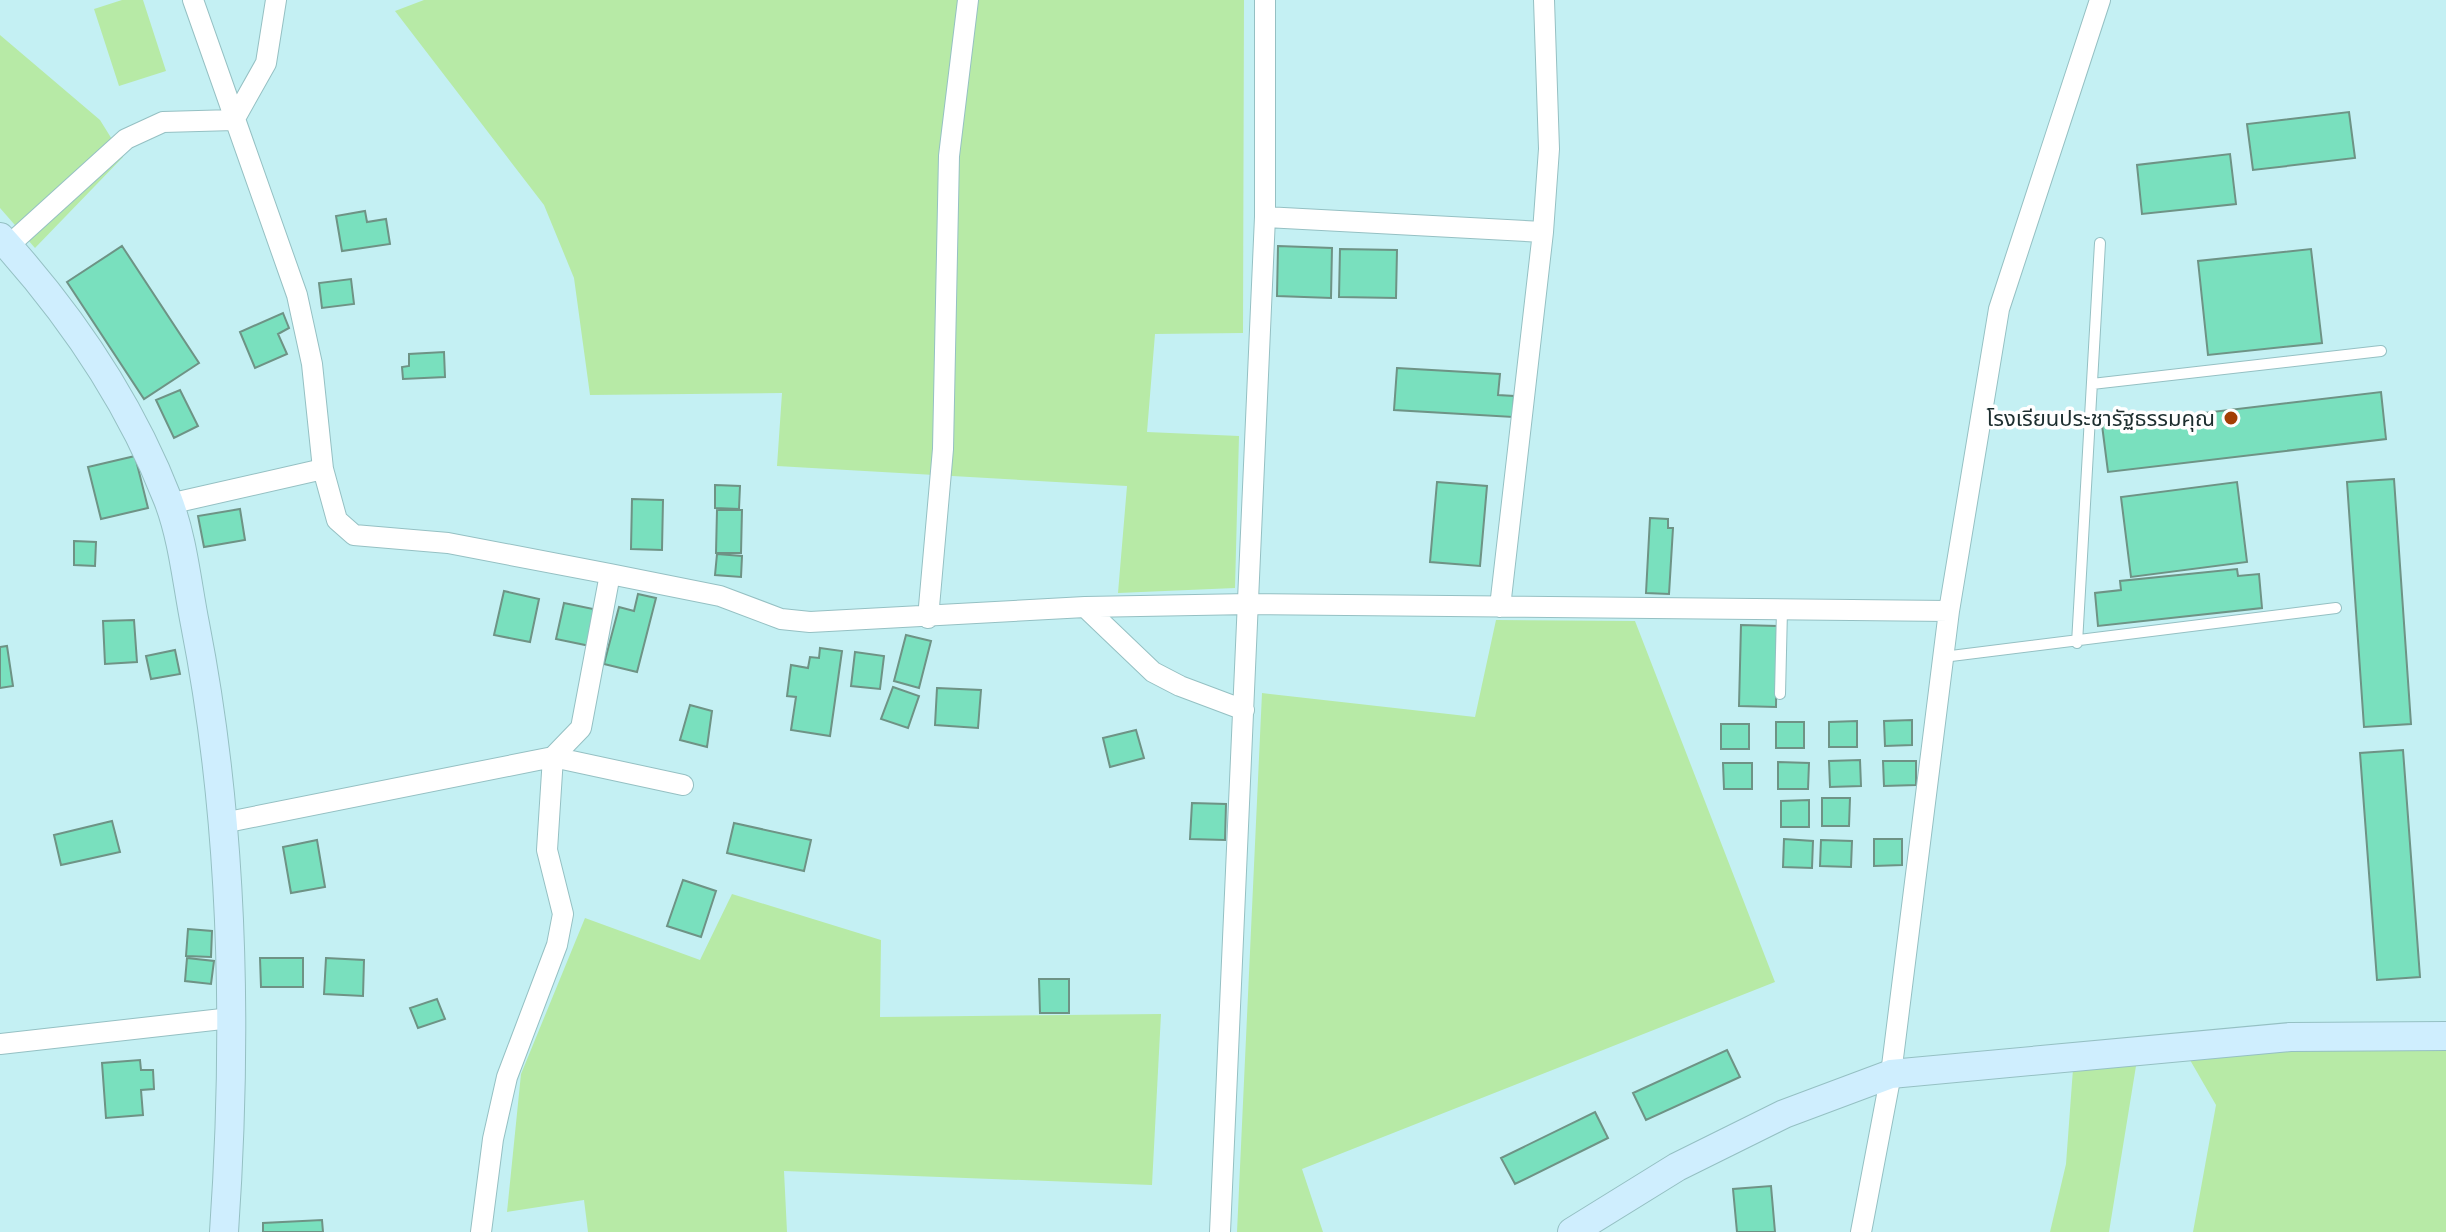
<svg xmlns="http://www.w3.org/2000/svg" width="2446" height="1232" viewBox="0 0 2446 1232" font-family="'IBM Plex Sans','Noto Sans Thai',sans-serif">
<style>
.green{fill:#b7eaa6}
.building{fill:#79e0be;stroke:#6e9385;stroke-width:2}
.lines{fill:none;stroke-linecap:round;stroke-linejoin:round}
.lane-casing{stroke:#95c0c3;stroke-width:12}
.street-casing{stroke:#95c0c3;stroke-width:22}
.secondary-casing{stroke:#95c0c3;stroke-width:30}
.lane{stroke:#fff;stroke-width:10}
.street{stroke:#fff;stroke-width:20}
.secondary{stroke:#cfeefe;stroke-width:28}
.poi-dot{fill:#a34005;stroke:#fff;stroke-width:3}
.labels{text-anchor:middle;stroke-width:7;stroke-linejoin:round;paint-order:stroke}
.poi-label{font-size:22px;fill:#1d2e2f;stroke:#fff;text-anchor:end}
</style>
<rect width="100%" height="100%" fill="#c4f0f3"/>
<path class="green" d="M122,0H143L166,71L119,86L94,9Z
M424,0H1244L1243,333L1155,334L1147,432L1239,436L1235,588L1118,593L1127,486L777,466L782,393L590,395L574,278L544,205L395,11Z
M0,35L100,120L123,157L35,248L0,208Z
M1496,620L1635,621L1775,982L1302,1169L1323,1232H1237L1262,693L1475,717Z
M732,894L881,940L880,1017L1161,1014L1152,1185L784,1171L787,1232H588L584,1200L507,1212L521,1074L585,918L700,960Z
M2402,1046L2446,1051V1232H2193L2216,1105L2190,1060L2318,1048Z
M2136,1066L2109,1232H2050L2066,1164L2073,1069Z"/>
<path class="building" d="M2349,112L2355,158L2253,170L2247,124Z
M2230,154L2236,204L2142,214L2137,165Z
M365,211L367,222L386,219L390,244L342,251L336,216Z
M122,246L199,363L144,399L67,282Z
M1278,246L1332,248L1331,298L1277,296Z
M1340,249L1397,250L1396,298L1339,297Z
M2311,249L2322,343L2208,355L2198,261Z
M351,279L354,304L322,308L319,283Z
M283,313L289,328L278,334L287,354L255,368L240,332Z
M444,352L445,377L403,379L402,367L409,366V354Z
M1397,368L1500,374L1498,395L1514,396L1513,417L1394,410Z
M180,390L198,426L174,438L156,400Z
M2381,392L2386,439L2108,472L2102,425Z
M135,456L148,508L101,519L88,467Z
M2394,479L2411,724L2364,727L2347,482Z
M1437,482L1487,486L1480,566L1430,562Z
M2237,482L2247,562L2131,577L2121,497Z
M715,485L740,486L739,509L715,508Z
M632,499L663,500L662,550L631,549Z
M240,509L245,540L204,547L198,516Z
M717,510H742L741,553H716Z
M1650,518L1668,519V528H1673L1669,594L1646,593Z
M74,541L96,542L95,566L74,565Z
M717,554L742,556L741,577L715,575Z
M2237,569L2238,576L2259,574L2262,608L2098,626L2095,593L2121,590L2120,581Z
M504,591L539,599L530,642L494,635Z
M638,594L656,598L637,672L604,664L619,607L634,611Z
M564,603L598,610L590,646L556,639Z
M134,620L137,662L105,664L103,621Z
M1741,625L1777,626L1776,707L1739,706Z
M906,635L931,641L919,688L894,681Z
M7,646L13,686L0,688V647Z
M820,648L842,651L830,736L791,730L796,697L787,696L791,665L808,668L810,657L819,658Z
M175,650L180,674L151,679L146,656Z
M855,652L884,656L880,689L851,686Z
M893,687L919,696L908,728L881,719Z
M937,688L981,690L978,728L935,725Z
M690,705L712,711L707,747L680,740Z
M1912,720V745L1885,746L1884,721Z
M1857,721V747H1829V722Z
M1776,722H1804V748H1776Z
M1721,724H1749V749H1721Z
M1136,730L1144,758L1110,767L1103,738Z
M2403,750L2420,977L2377,980L2360,753Z
M1860,760L1861,786L1830,787L1829,761Z
M1883,761H1916V785L1884,786Z
M1778,762L1809,763L1808,789H1778Z
M1723,763H1752V789H1724Z
M1822,798H1850L1849,826H1822Z
M1809,800V827H1781V801Z
M1192,803L1226,804L1225,840L1190,839Z
M112,821L120,852L61,865L54,835Z
M734,823L811,840L804,871L727,853Z
M1784,839L1813,841L1812,868L1783,867Z
M1874,839H1902V865L1874,866Z
M317,840L325,887L291,893L283,847Z
M1821,840L1852,841L1851,867L1820,866Z
M683,880L716,891L701,937L667,926Z
M188,929L212,931L211,957L186,956Z
M187,958L214,961L211,984L185,981Z
M260,958H303V987H261Z
M326,958L364,960L363,996L324,994Z
M1039,979H1069V1013H1040Z
M437,999L445,1019L418,1028L410,1008Z
M1727,1050L1740,1077L1646,1120L1633,1093Z
M140,1060L141,1070H153L154,1089L141,1090L143,1115L106,1118L102,1063Z
M1595,1112L1608,1138L1515,1184L1501,1158Z
M1771,1186L1775,1232H1737L1733,1189Z
M322,1220L323,1232H263V1223Z"/>
<g class="lines">
<g class="lane-casing">
<path id="lane" d="M2092,384L2381,351
M2077,643L2100,243
M1943,657L2336,608
M1780,694L1782,610"/>
</g>
<g class="street-casing">
<path id="street" d="M193,0L297,295L312,364L323,469L337,520L354,535L448,543L610,574L720,596L781,619L810,622L1085,607L1250,604L1949,611
M234,120L266,63L276,0
M1265,217L1543,232
M8,246L126,139L163,122L234,120
M169,504L323,469
M1085,607L1153,672L1180,686L1244,710
M1500,607L1543,232L1549,149L1544,0
M928,618L943,449L949,156L968,0
M223,823L553,757L581,728L610,574
M0,1044L231,1018
M481,1232L493,1139L507,1077L557,945L563,914L547,850L553,757L683,785
M1220,1232L1265,217V0
M1861,1232L1891,1074L1949,611L1999,309L2100,0"/>
</g>
<g class="secondary-casing">
<path id="secondary" d="M0,237C71,315 130,402 168,500C183,539 187,584 195,624C234,823 238,1030 224,1232
M1572,1232L1677,1167L1784,1114L1891,1074L2290,1037L2446,1036"/>
</g>
<use href="#lane" class="lane"/>
<use href="#street" class="street"/>
<use href="#secondary" class="secondary"/>
</g>
<circle class="poi-dot" cx="2231" cy="418" r="8"/>
<g class="labels">
<g class="poi-label">
<text x="2215" y="426">โรงเรียนประชารัฐธรรมคุณ</text>
</g>
</g>
</svg>
